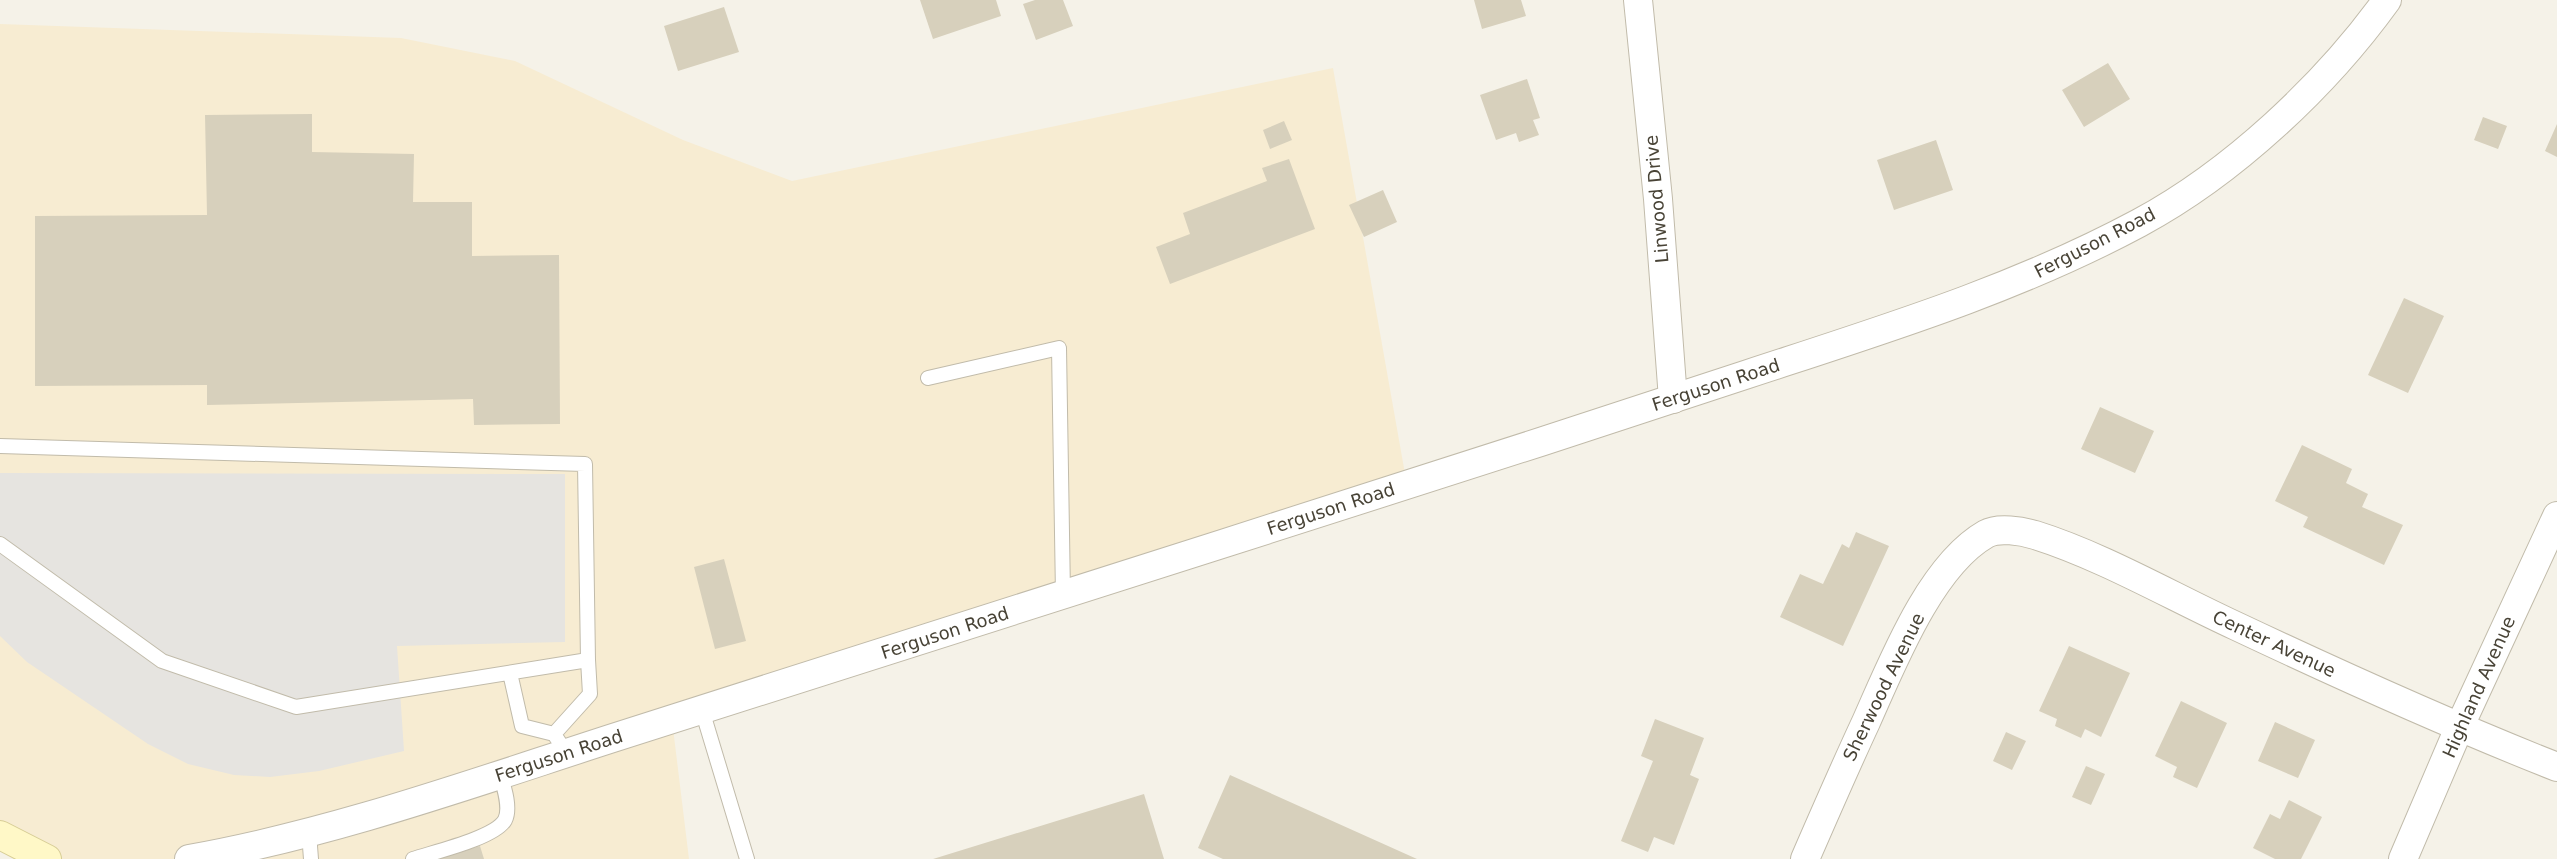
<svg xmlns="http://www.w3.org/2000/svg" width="2557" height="859" viewBox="0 0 2557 859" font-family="'DejaVu Sans',sans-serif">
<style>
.commercial{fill:#f7ecd2}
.parking{fill:#e6e4e0}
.building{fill:#d7d0bc}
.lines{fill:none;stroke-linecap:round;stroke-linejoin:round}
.service-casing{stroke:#c1bbaa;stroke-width:16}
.minor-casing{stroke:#c1bbaa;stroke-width:30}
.tertiary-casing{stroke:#c1bbaa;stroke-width:30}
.secondary-casing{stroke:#d7cd95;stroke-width:30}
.service{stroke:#fff;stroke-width:14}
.minor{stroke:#fff;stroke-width:28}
.tertiary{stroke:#fff;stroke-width:28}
.secondary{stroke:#fff8c7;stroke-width:28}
.labels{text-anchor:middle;stroke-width:4;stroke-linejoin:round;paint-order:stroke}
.street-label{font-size:18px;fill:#484336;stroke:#fff}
</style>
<rect width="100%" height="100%" fill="#f5f2e8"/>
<path class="commercial" d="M0,24L401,38L515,61L683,140L792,181L1333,68L1407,485L672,720L689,859H47L0,835Z"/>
<path class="parking" d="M0,473L565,474V642L397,646L404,751L319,771L270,777L234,775L188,764L148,744L27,662L0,636Z"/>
<path class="building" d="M920,0H996L1001,16L933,39Z
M1035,0H1063L1073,26L1036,40L1023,4Z
M1474,0H1521L1526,16L1482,29Z
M724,7L739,52L678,71L664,26Z
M2108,63L2130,99L2084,127L2062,90Z
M1527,79L1540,118L1533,120L1539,135L1519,142L1516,133L1496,140L1480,95Z
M312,114V152L414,154L413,202H472V256L559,255L560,424L474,425L473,399L207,405V385L35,386V216L207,215L205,115Z
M2483,117L2507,126L2498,149L2474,140Z
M1284,121L1292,140L1270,149L1263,130Z
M2557,124V157L2545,151Z
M1936,140L1953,190L1894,210L1877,160Z
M1289,159L1315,229L1170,284L1156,247L1190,234L1183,213L1267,181L1262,168Z
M1383,190L1397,222L1364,237L1349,205Z
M2404,298L2444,316L2408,393L2368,375Z
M2100,407L2154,431L2135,473L2081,449Z
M2302,445L2352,469L2346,483L2368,494L2362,507L2403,525L2384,565L2303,527L2308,517L2275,501Z
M1856,532L1889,546L1843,646L1780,617L1800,574L1823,584L1842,544L1849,548Z
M724,559L746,641L715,649L694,567Z
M2069,646L2130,673L2101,737L2085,729L2081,738L2055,726L2057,719L2039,711Z
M2181,701L2227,723L2197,788L2173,777L2177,767L2155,756Z
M1655,719L1704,738L1690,775L1699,779L1674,845L1654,837L1648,852L1621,841L1653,761L1641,756Z
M2275,722L2315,740L2298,778L2258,761Z
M2006,732L2026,741L2012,770L1993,761Z
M2086,766L2105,774L2091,805L2072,797Z
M1230,775L1417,859H1223L1198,848Z
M1144,794L1164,859H933Z
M2289,800L2322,817L2301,859H2275L2253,848L2270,814L2280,819Z
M480,846L484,859H438Z"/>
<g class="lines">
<g class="service-casing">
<path id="service" d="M928,378L1059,348L1063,595
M0,446L585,464L588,660L590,694L554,734L567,754
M0,544L162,661L296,707L588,660
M510,673L522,726L554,734
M702,710L747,859
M309,833L311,859
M413,859C434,852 495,838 505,820C511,808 504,787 500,774"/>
</g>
<g class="minor-casing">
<path id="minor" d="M1638,0L1658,199L1673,399
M1805,859C1825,813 1845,767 1866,722C1892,664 1930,566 1986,534C1998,527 2022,531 2035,535C2102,556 2171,596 2236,626C2342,676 2448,724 2557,767
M2403,859L2459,728L2557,516"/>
</g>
<g class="tertiary-casing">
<path id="tertiary" d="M189,859C335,833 476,782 616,737C818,673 1020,609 1222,544C1398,488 1573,432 1748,374C1882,330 2014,290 2139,223C2232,173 2325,86 2387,0"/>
</g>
<g class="secondary-casing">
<path id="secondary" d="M0,835L47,859"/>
</g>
<use href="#service" class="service"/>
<use href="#minor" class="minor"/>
<use href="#tertiary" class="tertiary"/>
<use href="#secondary" class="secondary"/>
</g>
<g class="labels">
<g class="street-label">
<text transform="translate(1657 199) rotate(-95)" y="6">Linwood Drive</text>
<text transform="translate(2095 243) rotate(-27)" y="6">Ferguson Road</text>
<text transform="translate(1716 385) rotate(-18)" y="6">Ferguson Road</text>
<text transform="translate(1331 509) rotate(-18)" y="6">Ferguson Road</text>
<text transform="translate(945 633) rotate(-18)" y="6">Ferguson Road</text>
<text transform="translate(2274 644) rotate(25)" y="6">Center Avenue</text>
<text transform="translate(1884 687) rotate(-64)" y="6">Sherwood Avenue</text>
<text transform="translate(2479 687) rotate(-66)" y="6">Highland Avenue</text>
<text transform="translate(559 756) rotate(-18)" y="6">Ferguson Road</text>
</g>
</g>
</svg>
